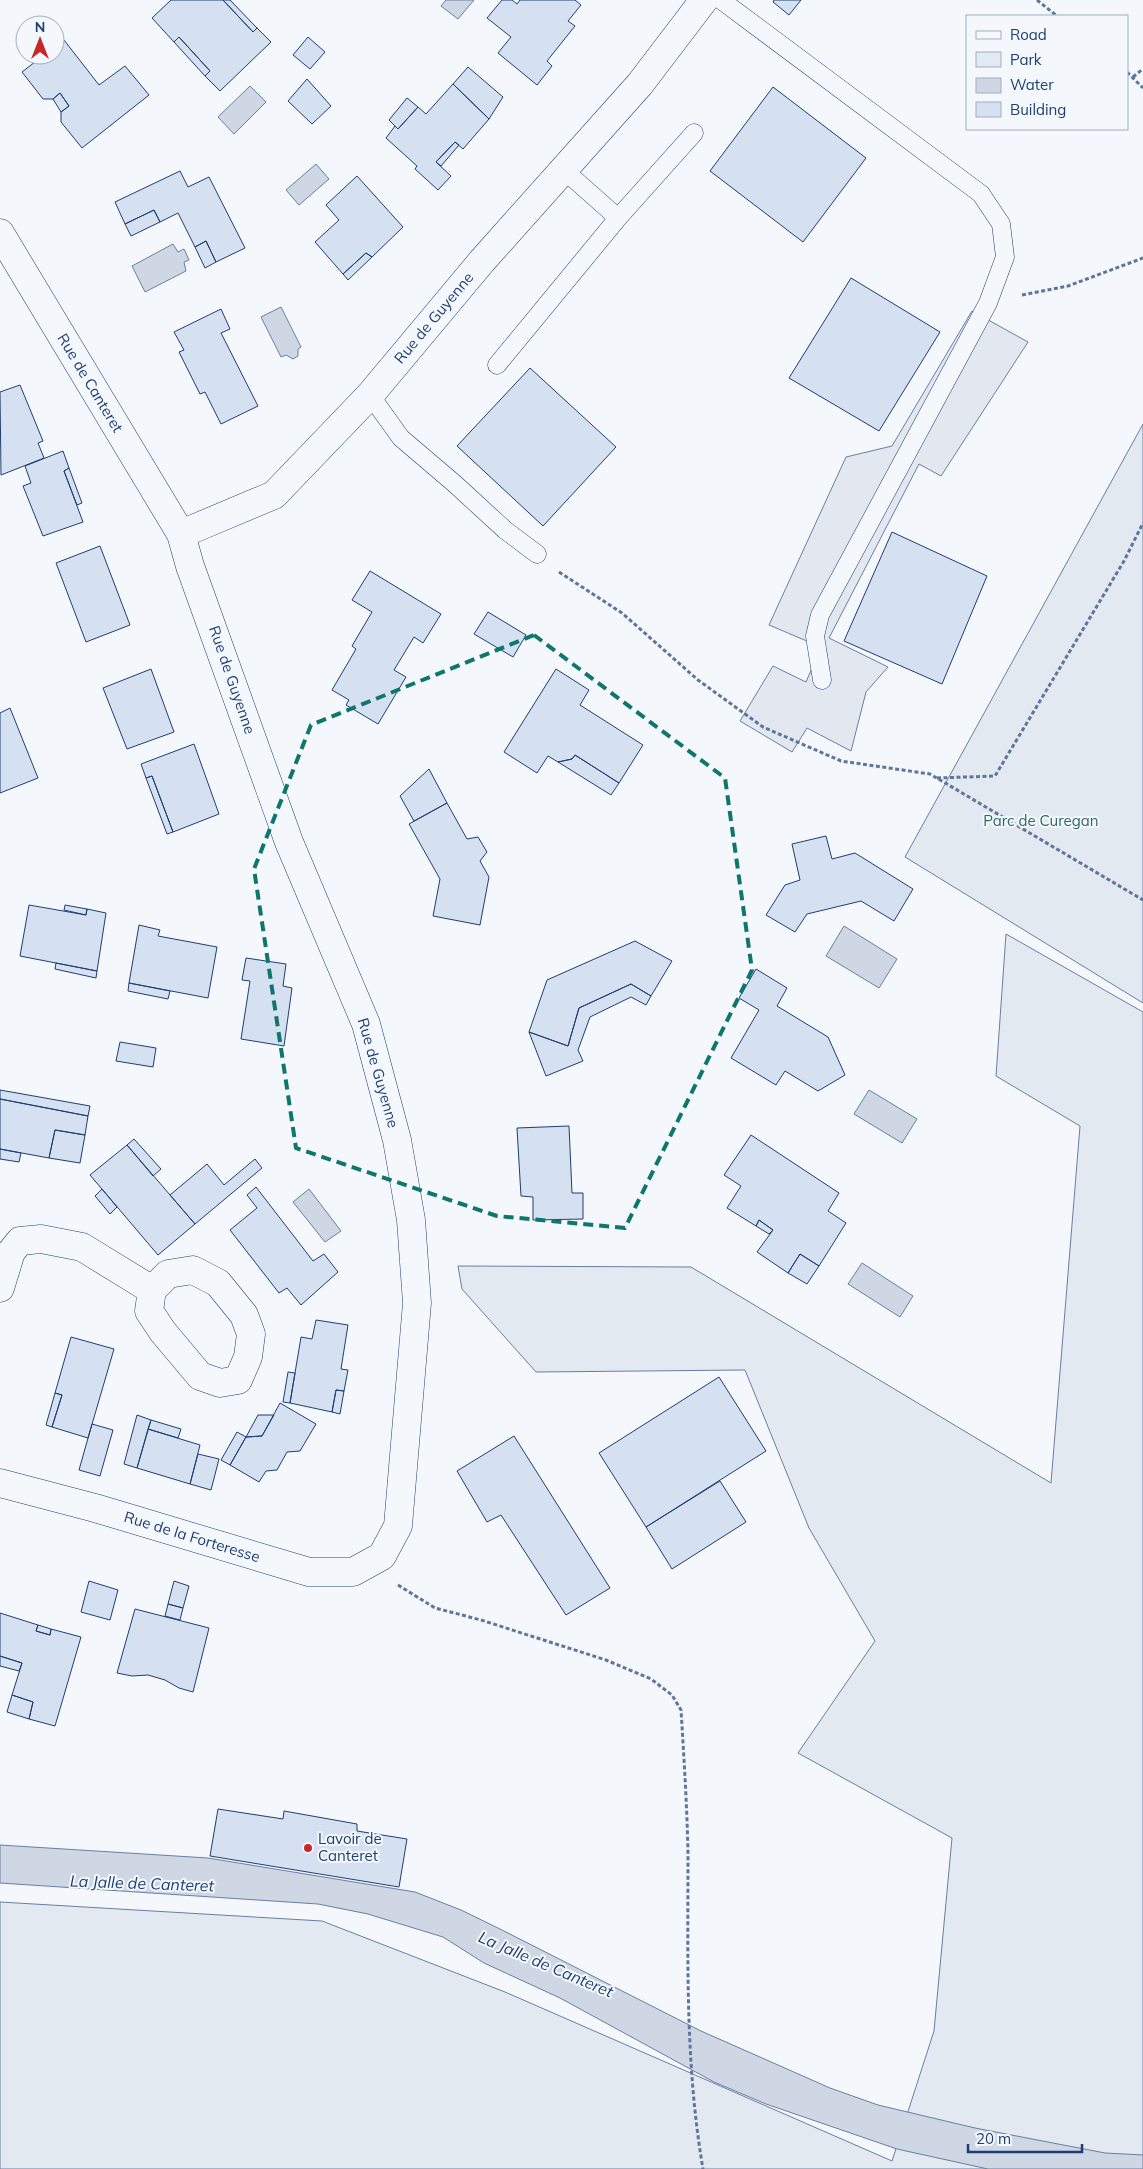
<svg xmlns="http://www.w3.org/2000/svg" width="1143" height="2169" viewBox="0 0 1143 2169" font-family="Mulish,sans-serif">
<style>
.green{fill:#e3e9f0;stroke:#687fa3}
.parking{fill:#e3e8f0;stroke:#687fa3}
.water{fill:#cfd7e4;stroke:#687fa3}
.building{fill:#d5e0f0;stroke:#1d3f73}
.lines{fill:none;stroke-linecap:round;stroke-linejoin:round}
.service-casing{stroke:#1d3f73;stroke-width:19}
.minor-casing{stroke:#1d3f73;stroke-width:29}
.path{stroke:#5e769c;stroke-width:3;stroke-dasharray:4 2.5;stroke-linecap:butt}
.service{stroke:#f4f7fb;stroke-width:18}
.minor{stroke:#f4f7fb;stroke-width:28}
.marked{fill:none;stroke:#0f766e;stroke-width:4;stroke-dasharray:10 6;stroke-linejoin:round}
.poi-dot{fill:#c62828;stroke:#f4f7fb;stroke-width:2}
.labels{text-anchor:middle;stroke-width:4;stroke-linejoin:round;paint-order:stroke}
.street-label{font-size:15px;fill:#1d3f73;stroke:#f4f7fb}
.park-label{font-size:15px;fill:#2c6c60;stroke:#f4f7fb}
.poi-label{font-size:15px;fill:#1d3f73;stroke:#f4f7fb;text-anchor:start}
.water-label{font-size:16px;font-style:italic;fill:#1d3f73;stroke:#f4f7fb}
</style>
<rect width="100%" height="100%" fill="#f4f7fb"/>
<path class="green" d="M1143,424V1003L905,857Z
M1006,934L1143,1012V2169H0V1902L322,1921L505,1992L892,2161L934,2031L952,1838L798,1753L875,1641L809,1528L745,1370L536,1372L462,1289L458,1266L691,1267L1051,1483L1080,1126L996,1076Z"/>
<path class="parking" d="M972,311L1028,342L941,476L919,464L829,638L888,667L866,692L851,751L807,728L792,752L740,721L773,666L806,682L821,647L769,625L846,457L892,446Z"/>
<path class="water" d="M446,0H474L458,19L441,6Z
M250,86L266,102L234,134L218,117Z
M316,164L329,179L299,205L286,190Z
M173,244L178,252L184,249L189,260L184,262L186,271L145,292L132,266Z
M281,307L301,347L298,349V356L293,359L286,355L281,357L261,317Z
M844,926L897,959L879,988L826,956Z
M869,1090L917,1119L902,1143L854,1114Z
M309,1189L341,1231L325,1242L293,1202Z
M862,1263L913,1296L900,1317L848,1284Z
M0,1845L208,1858L415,1892L461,1910L500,1929L701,2031L830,2088L878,2105L975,2128L1105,2153L1143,2155V2169H988L897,2149L766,2104L714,2082L560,1998L484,1963L443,1937L368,1914L318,1904L0,1883Z"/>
<path class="building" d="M171,0H223L253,32L257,28L271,42L220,91L205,76L210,71L179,37L174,42L152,18Z
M223,0H230L257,28L253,32Z
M502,0H512L517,4L520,0H575L581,5L568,21L575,26L547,61L552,66L537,85L498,53L511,37L487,18Z
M774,0H801L789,15L773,2Z
M179,37L210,71L205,76L174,42Z
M308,37L325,52L310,69L293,55Z
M64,40L99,85L125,66L149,95L82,148L61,122V112L69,106L60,93L53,99H43L22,72L44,55H55V47Z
M468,67L503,97L489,119L453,84Z
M307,79L331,106L312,124L288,101Z
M453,84L489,119L463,149L455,142L436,162L451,176L438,190L415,169L417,166L386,138L395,126L398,129L418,107L426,114Z
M773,87L866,158L803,242L710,171Z
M60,93L69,106L61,112L53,99Z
M407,98L418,107L398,129L389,120Z
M455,142L459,145L441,166L436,162Z
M180,171L188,187L209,177L245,248L216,262L206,241L195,247L178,213L160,222L154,210L125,224L115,202Z
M357,176L403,227L372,257L366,253L343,274L315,242L339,220L326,205Z
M154,210L160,222L131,236L125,224Z
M206,241L216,262L205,268L195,247Z
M366,253L372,257L348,280L343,274Z
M851,278L940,332L879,431L789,378Z
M221,309L230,329L221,333L258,406L221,424L205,392L200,394L179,352L184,350L174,332Z
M530,368L616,447L543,526L457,446Z
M20,385L43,441L38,443L44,458L1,475L0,392Z
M63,451L69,468L64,471L83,522L43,536L23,486L31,483L25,466Z
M69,468L82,503L77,505L64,471Z
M892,532L987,576L942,684L844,641Z
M100,546L130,625L86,642L56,563Z
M370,571L441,614L423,643L414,637L394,670L406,677L378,724L346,705L349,700L332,690L356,649L352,646L372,612L352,600Z
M488,612L526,635L513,657L474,634Z
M151,669L174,732L127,749L103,688Z
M556,669L589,690L580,705L643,745L619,783L575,755L572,759L558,762L548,756L537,773L504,752Z
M10,708L38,778L0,793V713Z
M194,744L219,814L173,832L152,776L146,778L141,764Z
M575,755L619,783L611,795L558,762L572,759Z
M429,769L447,803L414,821L400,796Z
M152,776L173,832L167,834L146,778Z
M447,803L467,839L478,837L487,852L480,861L489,877L480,925L433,916L440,879L409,824Z
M826,836L832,859L855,853L913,889L894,921L861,901L807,914L795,932L766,915L785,885L800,880L792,844Z
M29,905L86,915L87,909L106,913L97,971L20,956Z
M65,905L87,909L86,915L64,910Z
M139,925L160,930L158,936L217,947L208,998L129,983Z
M635,941L672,961L651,996L631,984L579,1008L568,1046L529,1032L547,980Z
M246,958L286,964L283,986L292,988L284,1046L241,1039L250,981L242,980Z
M56,963L97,971L96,978L55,969Z
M756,969L787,988L777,1006L828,1037L845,1075L818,1091L785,1071L776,1085L731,1058L759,1010L739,998Z
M129,983L170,991L168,999L128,991Z
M631,984L651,996L646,1005L631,997L590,1017L578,1050L583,1061L546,1076L529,1032L568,1046L579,1008Z
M120,1042L156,1048L153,1067L116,1061Z
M0,1090L90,1106L88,1116L0,1099Z
M0,1099L88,1116L85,1135L55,1130L49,1158L0,1149Z
M569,1126L572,1193H583V1219L533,1220V1197L521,1196L517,1128Z
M55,1130L85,1135L80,1163L49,1158Z
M751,1135L839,1193L828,1211L846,1223L819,1266L800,1254L788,1273L757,1252L773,1230L759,1220L756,1226L727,1208L741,1186L724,1175Z
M134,1139L161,1169L153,1176L127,1145Z
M127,1145L195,1224L158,1255L90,1175Z
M0,1149L21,1153L19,1162L0,1159Z
M255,1159L262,1168L195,1224L170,1195L207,1164L224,1185Z
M256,1187L313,1261L324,1254L338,1272L301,1305L287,1288L279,1293L230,1230L257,1208L247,1195Z
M102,1189L117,1207L110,1214L95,1196Z
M759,1220L773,1230L769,1234L756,1226Z
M800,1254L819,1266L807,1284L788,1273Z
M316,1320L348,1325L341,1369L348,1370L344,1391L336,1390L332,1412L290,1403L301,1337L312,1339Z
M71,1337L114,1349L88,1438L52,1427L62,1395L55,1393Z
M288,1372L295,1373L290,1403L283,1402Z
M719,1377L766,1451L646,1527L599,1453Z
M336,1390L344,1391L340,1414L332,1412Z
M55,1393L62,1395L52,1427L46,1425Z
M280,1403L316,1424L300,1451L287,1452L277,1470L266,1471L259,1482L230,1465L246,1437L262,1436Z
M137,1415L151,1420L137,1468L124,1464Z
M258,1415H274L262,1436L246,1437Z
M151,1420L181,1429L178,1438L148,1429Z
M92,1424L113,1430L100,1476L79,1470Z
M148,1429L200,1445L190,1484L137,1468Z
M237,1432L246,1437L230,1465L221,1460Z
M514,1436L610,1588L566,1615L501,1515L487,1522L457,1471Z
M198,1454L219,1459L211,1490L190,1484Z
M720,1481L746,1522L672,1569L646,1527Z
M89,1581L118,1590L110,1620L81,1612Z
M174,1581L189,1586L183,1608L168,1604Z
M168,1604L183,1608L180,1620L165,1616Z
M135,1609L209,1628L193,1692L179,1688L165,1680L148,1675L132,1676L117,1673Z
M0,1613L38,1625L36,1631L50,1635L51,1629L81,1637L55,1726L29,1719L33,1702L12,1695L22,1663L0,1656Z
M38,1625L51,1629L50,1635L36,1631Z
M0,1656L22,1663L19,1671L0,1666Z
M12,1695L33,1702L29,1719L7,1712Z
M218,1809L283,1819L284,1811L357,1824V1831L407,1839L399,1887L210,1856Z"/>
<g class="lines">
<g class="service-casing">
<path id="service" d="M721,0L981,194L1001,224L1005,257L988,303L820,615L815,636L822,680
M618,218L694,133
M497,365L618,218L565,171
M370,395L401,438L455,484L505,530L537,554"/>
</g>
<g class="minor-casing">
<path id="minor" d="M0,233L181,534
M193,1270L218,1283L244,1315L251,1334L248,1357L238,1380L220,1383L200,1376L163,1332L149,1311L152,1290L168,1274Z
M0,1288L11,1252L20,1241L41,1239L82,1247L152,1290
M0,1483L95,1508L309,1572H353L382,1556L398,1526L417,1303L411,1220L397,1140L366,1024L289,842L190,566L181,534L274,495L370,395L482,261L640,84L704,0"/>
</g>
<path class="path" d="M1037,0L1057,16
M1127,72L1143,88
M1133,77L1143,69
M1022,295L1068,286L1143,258
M559,572L622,613L698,680L763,727L841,761L930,774L1143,900
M937,778L995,776L1124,561L1143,523
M398,1585L435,1608L481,1620L606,1660L651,1679L672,1695L681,1710C684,1758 687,1806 688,1854C688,1960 685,2064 703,2169"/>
<use href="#service" class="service"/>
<use href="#minor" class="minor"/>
</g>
<path class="marked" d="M534,635L725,778L752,970L625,1228L497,1216L296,1148L254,869L311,725Z"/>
<circle class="poi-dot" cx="308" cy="1848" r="5"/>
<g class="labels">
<g class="street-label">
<text transform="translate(434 318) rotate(-50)" y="5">Rue de Guyenne</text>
<text transform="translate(90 383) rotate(59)" y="5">Rue de Canteret</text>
<text transform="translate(232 680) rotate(71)" y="5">Rue de Guyenne</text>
<text transform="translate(378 1073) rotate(74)" y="5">Rue de Guyenne</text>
<text transform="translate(192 1537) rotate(17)" y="5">Rue de la Forteresse</text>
</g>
<g class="park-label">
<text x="1041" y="826">Parc de Curegan</text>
</g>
<g class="poi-label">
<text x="318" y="1844">Lavoir de<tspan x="318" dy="17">Canteret</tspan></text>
</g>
<g class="water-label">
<text transform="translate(142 1883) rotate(2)" y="6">La Jalle de Canteret</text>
<text transform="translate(546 1964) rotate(23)" y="6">La Jalle de Canteret</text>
</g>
</g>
<rect x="966" y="15" width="162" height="115" fill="#f4f7fb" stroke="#9eadc5"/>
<rect x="976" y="31" width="25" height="8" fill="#f4f7fb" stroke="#9eadc5"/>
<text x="1010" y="40" font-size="15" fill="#1d3f73">Road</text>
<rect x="976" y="52" width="25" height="15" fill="#e3e9f0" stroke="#9eadc5"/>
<text x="1010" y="65" font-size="15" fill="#1d3f73">Park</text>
<rect x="976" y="78" width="25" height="15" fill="#cfd7e4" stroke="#9eadc5"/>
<text x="1010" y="90" font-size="15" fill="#1d3f73">Water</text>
<rect x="976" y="102" width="25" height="15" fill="#d5e0f0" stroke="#9eadc5"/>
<text x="1010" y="115" font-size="15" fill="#1d3f73">Building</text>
<g transform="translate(40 40)"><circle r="24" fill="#f4f7fb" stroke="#9eadc5"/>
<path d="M0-4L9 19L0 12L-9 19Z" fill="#c62828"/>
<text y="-8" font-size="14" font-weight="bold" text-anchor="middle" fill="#1d3f73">N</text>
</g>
<path d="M968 2144v8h114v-8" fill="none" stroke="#1d3f73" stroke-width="2.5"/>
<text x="976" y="2144" font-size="15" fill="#1d3f73" stroke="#f4f7fb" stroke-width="4" paint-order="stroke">20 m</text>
</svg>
